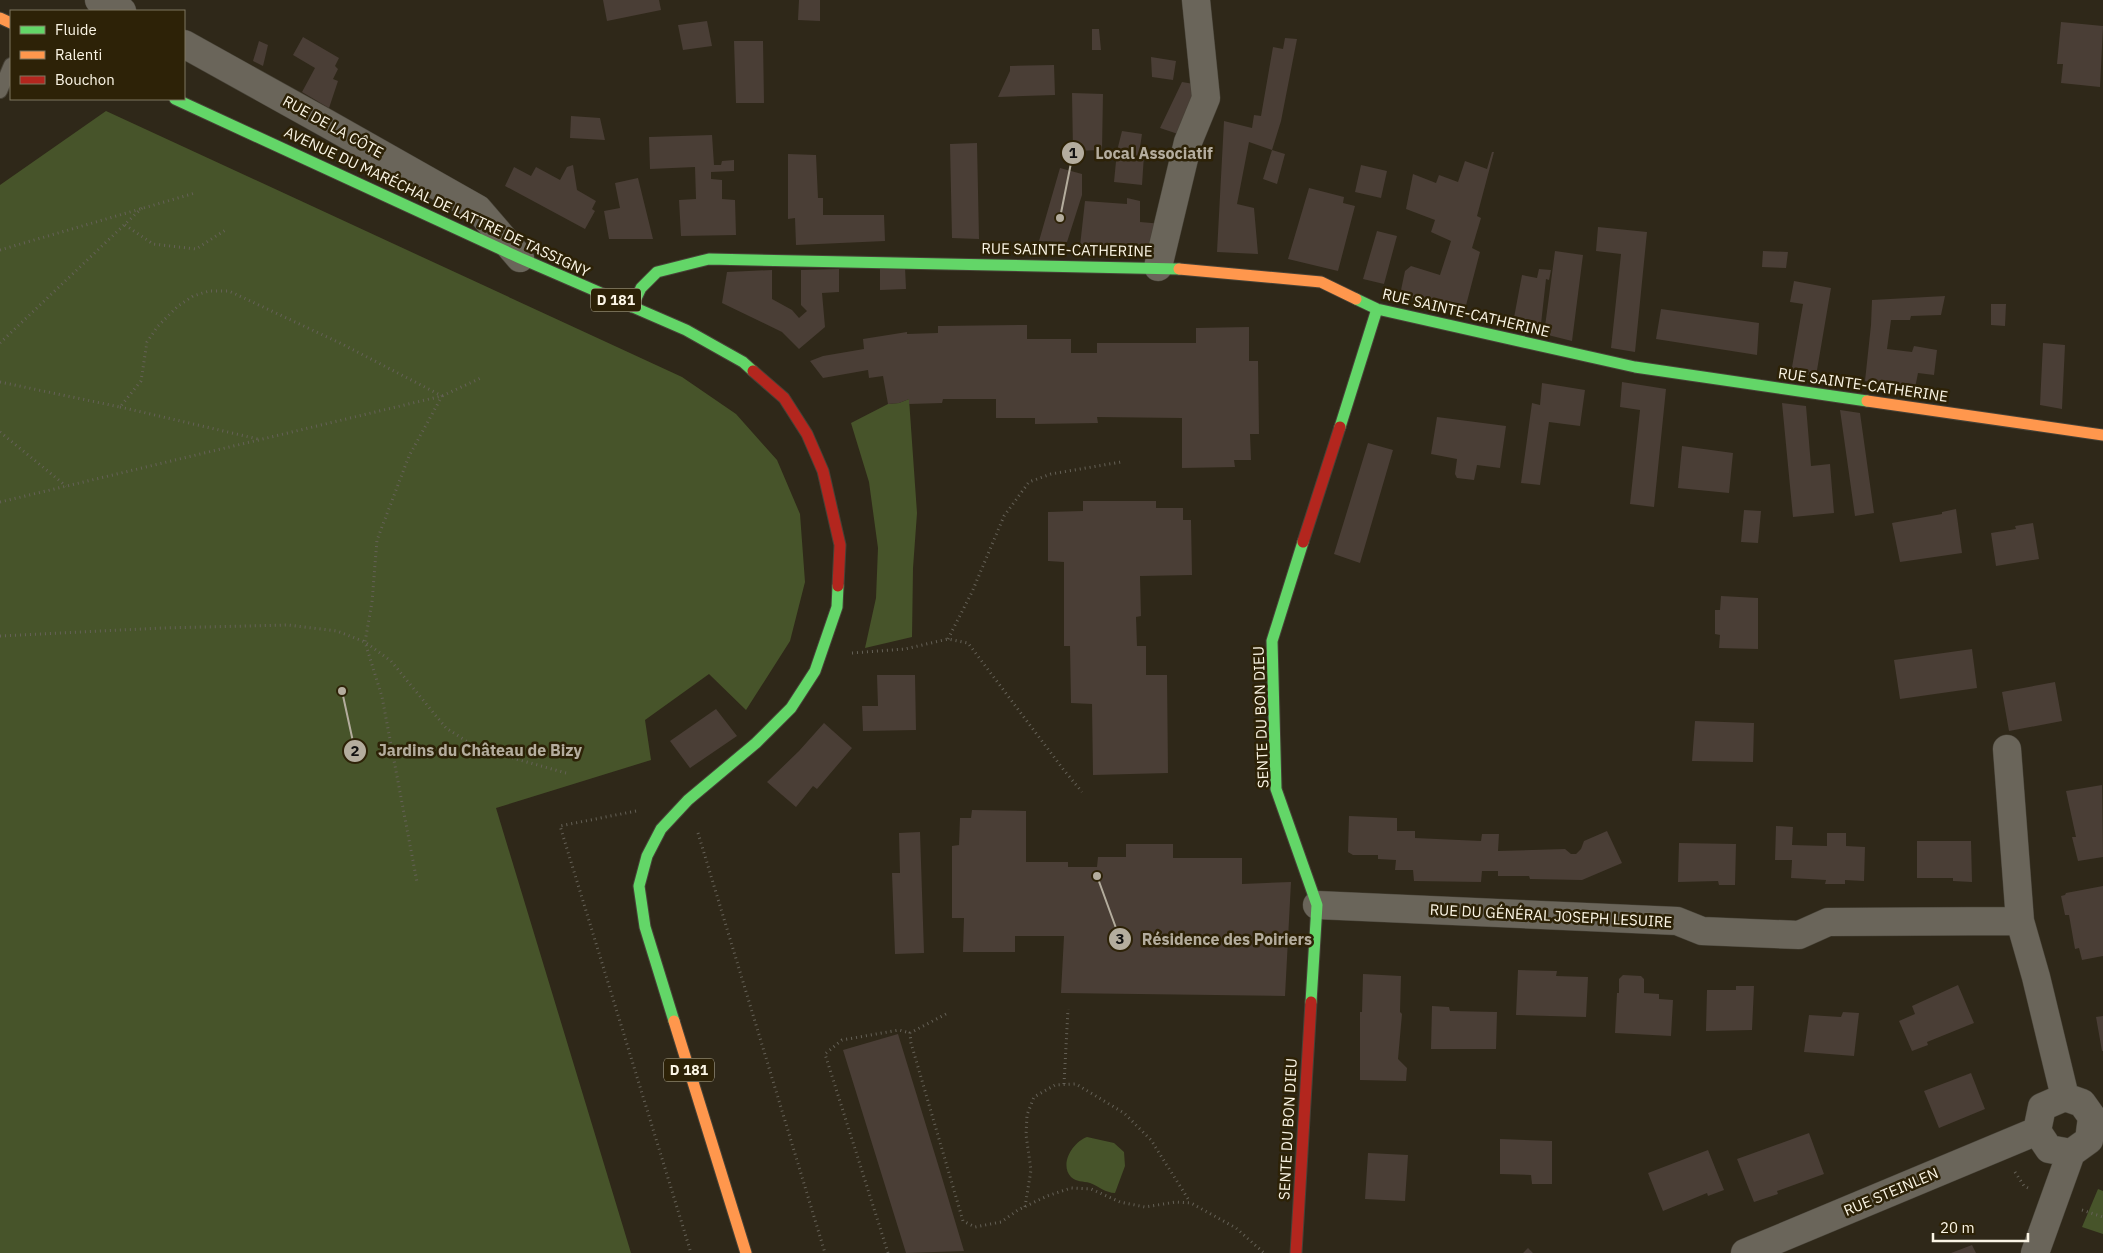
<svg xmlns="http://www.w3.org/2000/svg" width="2103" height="1253" viewBox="0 0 2103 1253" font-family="'IBM Plex Sans',sans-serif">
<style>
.green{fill:#47542a}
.building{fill:#4a3e36}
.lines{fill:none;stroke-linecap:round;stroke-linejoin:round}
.lane-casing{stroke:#474237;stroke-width:16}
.street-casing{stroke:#474237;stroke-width:29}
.fast-casing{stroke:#474237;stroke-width:13}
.slow-casing{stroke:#474237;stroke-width:13}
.jam-casing{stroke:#474237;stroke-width:13}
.path{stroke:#656157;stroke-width:3;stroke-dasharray:1 4;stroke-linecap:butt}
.lane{stroke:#6a655a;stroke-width:14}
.street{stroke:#6a655a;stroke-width:28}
.fast{stroke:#63d668;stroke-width:11}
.slow{stroke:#ff974d;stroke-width:11}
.jam{stroke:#b3261e;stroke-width:11}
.labels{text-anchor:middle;stroke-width:5;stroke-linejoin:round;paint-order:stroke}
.shield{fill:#2d2207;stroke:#bdb6a2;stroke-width:1}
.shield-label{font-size:14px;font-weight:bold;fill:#fbf5e5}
.street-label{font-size:15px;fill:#fbf5e5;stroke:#2d2207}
.leader{fill:none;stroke:#b4ad9e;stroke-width:2}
.callout-dot{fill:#b4ad9e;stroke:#2d2207;stroke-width:2}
.mark-label{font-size:15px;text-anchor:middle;font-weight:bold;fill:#111}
.callout-label{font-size:16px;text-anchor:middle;font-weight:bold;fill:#b4ad9e;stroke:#2d2207;stroke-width:5;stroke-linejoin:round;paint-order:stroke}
</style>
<rect width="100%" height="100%" fill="#2f2819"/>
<path class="green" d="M106,111L682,377L736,414L777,460L800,514L805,582L790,641L746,710L709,674L645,720L651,760L496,808L631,1253H0V185Z
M909,399L917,513L913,568L912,637L865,648L876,598L878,548L869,482L851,423L888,404L899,403Z
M1087,1137L1114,1143L1124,1152L1125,1166L1115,1193C1106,1193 1098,1186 1090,1183C1083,1181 1076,1182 1071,1177C1059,1164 1073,1142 1087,1137Z
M2098,1189L2103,1191V1234L2082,1227Z"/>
<path class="building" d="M603,0H659L661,10L607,21Z
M799,0H820V21L798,20Z
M707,21L712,46L683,50L678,25Z
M2061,22L2103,26L2100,87L2061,83L2063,64H2057Z
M1092,29H1099L1101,50H1092Z
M303,37L339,58L335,66L338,69L333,79L338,81L329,108L302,92L315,68L293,55Z
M1285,38L1297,39L1281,121L1272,150L1285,154L1277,184L1263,179L1272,150L1249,142L1237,204L1254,208L1258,254L1217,252L1224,121L1252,128L1254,115L1261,116L1273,47L1283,49Z
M259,41L268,45L263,66L253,61Z
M734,41H763L764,103H736Z
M1151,57L1176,61L1173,80L1152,77Z
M1054,65L1055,95L998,97L1010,71V66Z
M1182,82L1200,85L1184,136L1160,128Z
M1072,93L1103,94L1102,150L1073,151Z
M571,116L600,118L605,140L570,138Z
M1122,131L1142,134L1139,154L1144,155L1142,185L1114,182L1117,151Z
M712,135L714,165H721L722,161L734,160V171L711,172V179L722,180V199L735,200L736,235L681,236L679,200L696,199L695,167L650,169L649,137Z
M977,143L979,239L952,238L950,144Z
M1492,152H1494L1477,216L1481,218L1472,248L1480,252L1464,313L1404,296L1401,290L1405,271L1411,266L1440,275L1451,241L1431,232L1435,220L1406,209L1413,174L1436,183L1439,175L1458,182L1465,161L1487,169Z
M788,154L816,155L818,198H823V215H884L885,241L796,245L795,218L788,219Z
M573,165L577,190L596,201L592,209L595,211L585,229L505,186L514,167L531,176L536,167L560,180L567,167Z
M1361,165L1387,171L1381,198L1355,192Z
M1060,168L1082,174V195L1067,242L1039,241Z
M638,178L653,239H609L604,211L620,208L615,183Z
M1309,188L1344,197L1343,203L1355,206L1338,271L1288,259Z
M1127,198L1140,201V222L1163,224L1154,249L1123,246V250L1080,246L1085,201L1127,204Z
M1598,227L1647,232L1635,352L1611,348L1621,254L1596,251Z
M1377,231L1397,236L1384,284L1363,279Z
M1555,251L1583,255L1572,341L1544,334Z
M1763,251L1788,252L1786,268L1762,267Z
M905,267L906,289L880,290V268Z
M839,269V292L822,293L825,327L799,349L782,332L722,303L727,272L772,270V299L792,310L799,318L807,311L801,305V270Z
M1539,269L1551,270L1549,280L1546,279L1540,333L1514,326L1513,323L1522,275L1537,278Z
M1794,281L1831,288L1816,376L1791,373L1803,304L1790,302Z
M1945,296L1941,315L1911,316L1910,320H1891L1887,349L1912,352L1914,346L1937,350L1934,375L1918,373L1915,388L1865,381L1871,325L1872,300Z
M1991,304H2006L2005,326L1991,325Z
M1661,309L1759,323L1757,355L1656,339Z
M1027,325V339H1071V353H1097V343H1196V328L1249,327V361H1258L1259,434H1250L1251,460H1234L1235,467L1182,468V418L1097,417L1098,423L1035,424V418H996V399H943L942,403L909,404V399L899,403L888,404L883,376L869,378L868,370L823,378L810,361L823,356L864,349L863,339L907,332V334L938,333V326Z
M2043,343L2065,345L2062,409L2040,405Z
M1622,382L1666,389L1654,507L1630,504L1640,410L1620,407Z
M1542,383L1585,390L1580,426L1549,422L1540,485L1521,483L1532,403L1540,405Z
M1782,403L1806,406L1811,466L1830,464L1834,513L1793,517Z
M1840,410L1860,413L1874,513L1855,516Z
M1437,417L1506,426L1500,468L1477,465L1474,480L1457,478L1455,474L1457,459L1431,454Z
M1368,443L1393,450L1360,563L1334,554Z
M1682,446L1733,453L1729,493L1678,488Z
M1083,501H1156V508H1183V520H1191L1192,575L1140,576L1141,616L1136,617L1137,646H1146V675H1167L1168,773L1093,775L1092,704L1071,703L1070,646H1064V562L1048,561V512L1083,511Z
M1956,509L1962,553L1900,562L1892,523L1942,514V512Z
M1744,510L1761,511L1758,543L1741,542Z
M2033,523L2039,559L1996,566L1991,533L2016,529L2015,526Z
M1721,596L1758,598V649L1719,648L1720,635L1715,634V610H1720Z
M1972,649L1977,688L1900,699L1894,660Z
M877,675H915L916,730L863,731L862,706H878Z
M2055,682L2062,721L2009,731L2002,692Z
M716,709L737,736L690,768L670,741Z
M1695,721L1754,723L1753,762L1692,761Z
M824,723L852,748L817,789L813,786L796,807L767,782L799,751Z
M2102,785L2103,857L2078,861L2072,837H2076L2066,791Z
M972,810L1026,811V862H1068V867H1097L1098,857H1126V844H1173V858H1242V884L1291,882L1285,996L1061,993L1064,936H1015V952H963L964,918H952V846L959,845L960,818H971Z
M1349,816L1397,818V831H1415V838L1481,841L1482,834H1499L1498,851L1565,849L1571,854H1576L1581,849L1584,841L1607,831L1622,863L1582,880L1530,879L1529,876H1498V871H1482L1481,882L1414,881L1413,870H1395L1396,860L1378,859V855H1353L1348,852Z
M1776,826L1793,827L1792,845L1827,846V833H1846V846L1865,847L1864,881L1845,880V884H1825L1826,880L1791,878L1792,860H1775Z
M920,832L924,953L895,954L892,873H900L899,833Z
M1917,841H1971L1972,882L1953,881V878H1917Z
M1679,843L1736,844L1735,885H1719L1718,881L1678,882Z
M2103,886V956L2082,960L2079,948L2075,949L2069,915H2065L2061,896L2065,895L2066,893Z
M1518,970L1557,971L1556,976L1588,977L1586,1017L1516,1015Z
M1363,974L1401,976L1400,1012L1402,1014L1398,1059L1407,1068L1406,1081L1360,1080V1012H1362Z
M1623,975L1641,976L1644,979V993L1659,994V999L1673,1000L1671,1036L1615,1033L1617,993H1619V979Z
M1958,985L1974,1023L1927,1042L1928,1045L1912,1051L1899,1021L1915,1014L1912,1006Z
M1736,986H1754L1752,1030L1706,1031L1707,990H1736Z
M1432,1006L1449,1007L1450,1011L1497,1012L1496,1049H1431Z
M1843,1012L1859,1013L1854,1056L1804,1052L1809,1015L1841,1017Z
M2103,1016V1051H2102L2096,1017Z
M898,1034L940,1171L964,1251L906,1253L843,1050Z
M1971,1073L1985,1109L1939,1128L1924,1091Z
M1809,1133L1824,1174L1777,1191L1778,1194L1754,1202L1737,1159Z
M1500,1139L1552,1141V1184H1532L1531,1175L1500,1174Z
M1708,1150L1724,1190L1708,1196L1707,1193L1663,1211L1648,1173Z
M1368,1153L1408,1155L1405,1201L1365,1199Z
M1972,1245L1976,1253H1951Z
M1528,1248L1533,1253H1523Z"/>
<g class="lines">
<g class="lane-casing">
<path id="lane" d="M0,91L11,65"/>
</g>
<g class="street-casing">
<path id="street" d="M99,0L122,11
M184,44L326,123L478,209L520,258
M1158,267L1188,142L1206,98L1196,0
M2007,749L2020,921L2036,977L2065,1097
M1317,905L1677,921L1702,931L1799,935L1828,922L2020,921
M2065,1097L2082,1103L2092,1117L2089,1140L2071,1153L2049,1149L2037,1131L2042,1107Z
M1745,1253L2037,1131
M2035,1253L2071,1153"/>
</g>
<g class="fast-casing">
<path id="fast" d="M175,99L520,258L686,330L743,362L753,371
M1356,299L1377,309L1635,367L1867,401
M632,307L641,288L657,272L709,259L1179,269
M1340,427L1377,309
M1303,542L1272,641L1276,789L1317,905L1311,1002
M674,1021L645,927L639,886L647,856L661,829L688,800L756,743L791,708L815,671L837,607L838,586"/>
</g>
<g class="slow-casing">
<path id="slow" d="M0,18L11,23
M1179,269L1321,282L1356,299
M1867,401L2103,435
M674,1021L746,1253"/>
</g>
<g class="jam-casing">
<path id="jam" d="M753,371L784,398L807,434L823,471L840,545L838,586
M1303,542L1340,427
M1296,1253L1311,1002"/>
</g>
<path class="path" d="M125,225L153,244L196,249L227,229
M0,250L195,193
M0,343L142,208
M0,382L120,407L141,381L147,342L158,326L178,306L193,296L209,291H229L342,344L442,396L409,456L377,540L372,602L365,642L382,697L417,882
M120,407L258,439
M0,432L66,486
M0,502L442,396L483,377
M0,636L163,628L288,625L337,631L365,642L391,661L446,728L477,748L566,773
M948,639L972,592L1004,516L1029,482L1051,474L1121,462
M852,653L905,649L948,639L968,643L1063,769L1082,792
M636,811L560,826L691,1253
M698,833L825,1253
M946,1014L910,1033L911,1043L963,1221L975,1227L1001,1222L1018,1210L1047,1196L1071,1188L1091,1189L1120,1202L1145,1207L1176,1202L1191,1203L1236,1228L1264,1253
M1064,1084L1068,1009
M2015,1172L2024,1186L2028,1188
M1025,1207L1031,1170L1026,1135L1027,1115L1034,1097L1055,1085L1076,1084L1124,1113L1151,1140L1190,1202
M2082,1210L2103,1217
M888,1253L825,1054L842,1040L899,1030L910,1033"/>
<use href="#lane" class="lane"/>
<use href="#street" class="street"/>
<use href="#fast" class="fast"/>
<use href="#slow" class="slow"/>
<use href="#jam" class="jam"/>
</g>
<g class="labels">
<g class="shield">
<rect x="591" y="288.5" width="50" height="23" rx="4"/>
<rect x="664" y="1058.5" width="50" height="23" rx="4"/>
</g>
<g class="shield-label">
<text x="616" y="305">D 181</text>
<text x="689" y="1075">D 181</text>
</g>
<g class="street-label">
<text transform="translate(333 127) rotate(29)" y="5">RUE DE LA CÔTE</text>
<text transform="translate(437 202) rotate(25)" y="5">AVENUE DU MARÉCHAL DE LATTRE DE TASSIGNY</text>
<text transform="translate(1067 250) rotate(1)" y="5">RUE SAINTE-CATHERINE</text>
<text transform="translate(1466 313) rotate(13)" y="5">RUE SAINTE-CATHERINE</text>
<text transform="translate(1863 385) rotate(8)" y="5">RUE SAINTE-CATHERINE</text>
<text transform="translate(1261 717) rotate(-92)" y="5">SENTE DU BON DIEU</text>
<text transform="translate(1551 916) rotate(3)" y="5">RUE DU GÉNÉRAL JOSEPH LESUIRE</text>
<text transform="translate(1288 1129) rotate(-87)" y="5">SENTE DU BON DIEU</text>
<text transform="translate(1891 1192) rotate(-23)" y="5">RUE STEINLEN</text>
</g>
</g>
<path class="leader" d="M1060 218L1073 153M342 691L355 751M1097 876L1120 939"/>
<g class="callout-dot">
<circle cx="1060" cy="218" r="5"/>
<circle cx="342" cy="691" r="5"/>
<circle cx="1097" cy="876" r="5"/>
<circle cx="1073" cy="153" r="12"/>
<circle cx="355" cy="751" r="12"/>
<circle cx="1120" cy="939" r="12"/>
</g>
<g class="mark-label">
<text x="1073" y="158">1</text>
<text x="355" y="756">2</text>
<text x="1120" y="944">3</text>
</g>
<g class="callout-label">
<text x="1154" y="159">Local Associatif</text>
<text x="480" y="756">Jardins du Château de Bizy</text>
<text x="1227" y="945">Résidence des Poiriers</text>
</g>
<rect x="10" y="10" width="175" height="90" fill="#2d2207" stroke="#7f7660"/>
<rect x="20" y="26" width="25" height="8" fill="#63d668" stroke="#7f7660"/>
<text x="55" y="35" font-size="15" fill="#fbf5e5">Fluide</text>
<rect x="20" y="51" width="25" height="8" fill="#ff974d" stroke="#7f7660"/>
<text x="55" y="60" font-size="15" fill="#fbf5e5">Ralenti</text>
<rect x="20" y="76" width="25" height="8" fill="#b3261e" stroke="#7f7660"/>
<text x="55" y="85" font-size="15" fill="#fbf5e5">Bouchon</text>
<path d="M1933 1233v8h95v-8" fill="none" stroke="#fbf5e5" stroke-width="2.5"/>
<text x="1940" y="1233" font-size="15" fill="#fbf5e5" stroke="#2d2207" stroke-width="4" paint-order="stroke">20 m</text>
</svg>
